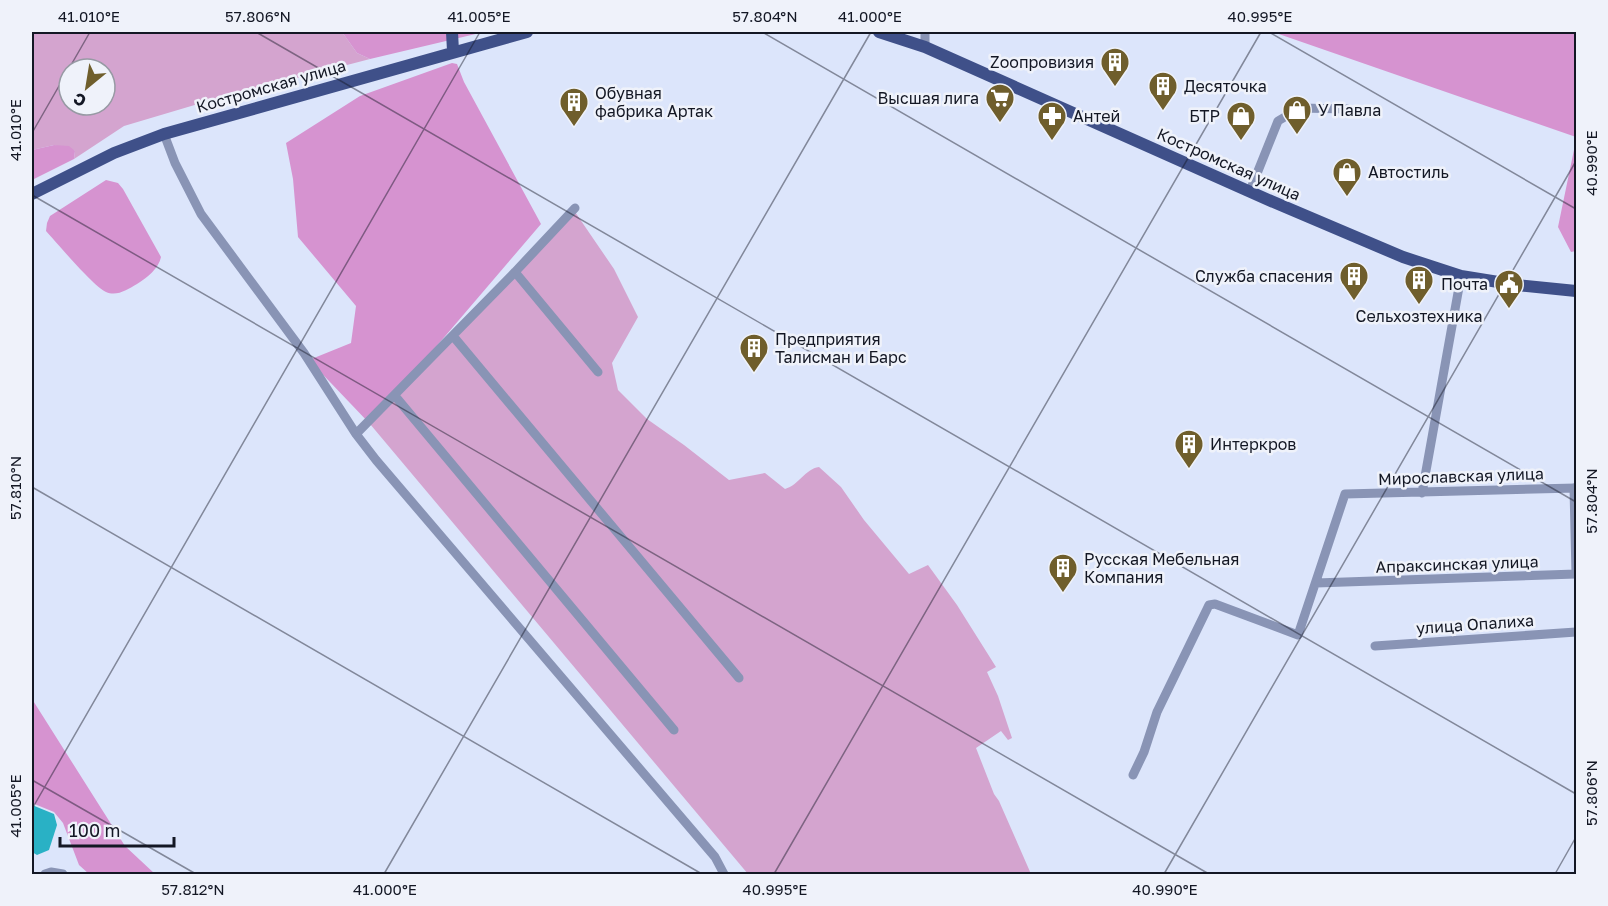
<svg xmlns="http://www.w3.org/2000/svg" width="1608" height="906" viewBox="0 0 1608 906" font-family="'Golos Text',sans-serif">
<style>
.green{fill:#d4a4cf;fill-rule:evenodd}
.forest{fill:#d693d0}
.water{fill:#29b1c5}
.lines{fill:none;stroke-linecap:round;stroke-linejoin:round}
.minor{stroke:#8994b5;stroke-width:9}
.major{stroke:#3f5089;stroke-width:12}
.ticks{fill:none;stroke:#131724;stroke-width:1.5;stroke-opacity:0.45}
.labels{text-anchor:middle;stroke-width:5;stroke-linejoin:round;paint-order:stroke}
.poi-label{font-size:16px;fill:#131724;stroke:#eff2fa;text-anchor:start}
.street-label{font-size:16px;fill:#131724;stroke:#eff2fa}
.neatline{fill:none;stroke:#131724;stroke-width:2}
.ticks-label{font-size:15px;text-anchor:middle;fill:#131724}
</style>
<rect width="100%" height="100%" fill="#dce5fb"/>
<path class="green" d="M32,32H342L357,53L370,59L198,104L124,126L74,159L75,151L54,145L32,150ZM69,69H105V105H69Z
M573,209L614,269L638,317L612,363L618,390L647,419L684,445L729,480L765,473L785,489C799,485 805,469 819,467L841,487L864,520L909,574L928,565L957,605L996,667L987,672L998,696L1012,738L1008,740L1001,731L976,748L994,794L999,801L1031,874H748L370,424Z"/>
<path class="forest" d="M342,32H484L370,59L357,53Z
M1273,32H1576V137Z
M452,63L457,64L464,82L541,224L370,424L309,360L351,343L356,306L298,237L293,179L286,143L360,96Z
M1576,140V251L1571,252L1558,227Z
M54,145L69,146L75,151L74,159L32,180V150Z
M106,180L118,183L123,189L161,257C159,268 147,278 137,284C128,289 117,297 106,292C92,285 58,244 46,231L47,223L50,216Z
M32,699L125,846L155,874H89L79,865L63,823L54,812L32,803Z"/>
<path class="water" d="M32,805L54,814L57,825L49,850L37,855L32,852Z"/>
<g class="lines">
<path class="minor" d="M925,32V47
M164,134L175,163L201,214L304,353L356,434L376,460L715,857L724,874
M1250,191L1278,121L1300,108L1347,109
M515,272L598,372
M453,336L739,678
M395,396L674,730
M356,434L515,272L575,208
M1574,488L1576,574
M1422,493L1461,276
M1316,583L1576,574
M1375,646L1576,632
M1133,775L1144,752L1157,712L1209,605L1215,604L1298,635L1345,494L1576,488
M45,874L51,872L63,874"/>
<path class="major" d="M452,32L453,51
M879,32L925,47L1271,201L1403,257L1461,276L1517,285L1576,291
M32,194L114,153L164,134L527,32"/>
</g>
<path class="ticks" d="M256,32L1576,794M762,32L1576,502M1269,32L1576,209M32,133L90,32M32,195L1209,874M32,487L702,874M32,780L196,874M32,809L480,32M384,874L871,32M774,874L1261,32M1164,874L1576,161M1555,874L1576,837"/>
<defs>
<g id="building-pin" transform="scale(1.5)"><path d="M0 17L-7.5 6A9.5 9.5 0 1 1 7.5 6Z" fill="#6f5e2c" stroke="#eff2fa"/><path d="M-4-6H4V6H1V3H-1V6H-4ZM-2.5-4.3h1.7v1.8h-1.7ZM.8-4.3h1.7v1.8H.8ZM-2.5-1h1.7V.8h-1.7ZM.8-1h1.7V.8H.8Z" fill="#fff"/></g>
<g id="supermarket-pin" transform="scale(1.5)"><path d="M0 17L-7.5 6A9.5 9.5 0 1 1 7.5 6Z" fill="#6f5e2c" stroke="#eff2fa"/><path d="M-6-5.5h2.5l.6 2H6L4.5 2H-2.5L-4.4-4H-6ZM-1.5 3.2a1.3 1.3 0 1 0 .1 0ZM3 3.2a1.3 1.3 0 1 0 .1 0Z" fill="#fff"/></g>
<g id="shop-pin" transform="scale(1.5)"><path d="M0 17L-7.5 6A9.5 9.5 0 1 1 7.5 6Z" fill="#6f5e2c" stroke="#eff2fa"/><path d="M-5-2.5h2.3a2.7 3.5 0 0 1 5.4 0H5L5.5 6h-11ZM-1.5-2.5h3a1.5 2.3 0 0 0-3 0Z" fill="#fff"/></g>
<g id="pharmacy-pin" transform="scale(1.5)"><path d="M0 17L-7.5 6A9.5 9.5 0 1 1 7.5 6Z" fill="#6f5e2c" stroke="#eff2fa"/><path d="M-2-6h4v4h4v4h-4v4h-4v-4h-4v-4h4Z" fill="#fff"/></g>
<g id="civic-pin" transform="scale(1.5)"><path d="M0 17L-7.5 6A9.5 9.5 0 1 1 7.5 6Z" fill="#6f5e2c" stroke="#eff2fa"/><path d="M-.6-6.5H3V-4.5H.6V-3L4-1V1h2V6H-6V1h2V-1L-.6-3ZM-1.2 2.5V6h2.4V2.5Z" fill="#fff"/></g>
</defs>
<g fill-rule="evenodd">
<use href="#building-pin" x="1115" y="62"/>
<use href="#building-pin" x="1163" y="86"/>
<use href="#supermarket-pin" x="1000" y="98"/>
<use href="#building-pin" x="574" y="102"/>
<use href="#shop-pin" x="1297" y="110"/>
<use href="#pharmacy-pin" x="1052" y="116"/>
<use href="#shop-pin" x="1241" y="116"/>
<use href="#shop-pin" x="1347" y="172"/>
<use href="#building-pin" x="1354" y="276"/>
<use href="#building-pin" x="1419" y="280"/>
<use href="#civic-pin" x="1509" y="284"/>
<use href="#building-pin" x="754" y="348"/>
<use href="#building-pin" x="1189" y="444"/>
<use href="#building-pin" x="1063" y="568"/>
</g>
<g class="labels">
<g class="poi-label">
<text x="1094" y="68" text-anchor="end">Zоопровизия</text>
<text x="1184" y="92">Десяточка</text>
<text x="595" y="99">Обувная<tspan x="595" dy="18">фабрика Артак</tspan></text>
<text x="979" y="104" text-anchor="end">Высшая лига</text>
<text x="1318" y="116">У Павла</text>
<text x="1073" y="122">Антей</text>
<text x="1220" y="122" text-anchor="end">БТР</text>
<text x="1368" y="178">Автостиль</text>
<text x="1333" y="282" text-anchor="end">Служба спасения</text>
<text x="1488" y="290" text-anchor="end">Почта</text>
<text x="1419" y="322" text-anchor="middle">Сельхозтехника</text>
<text x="775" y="345">Предприятия<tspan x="775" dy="18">Талисман и Барс</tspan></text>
<text x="1210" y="450">Интеркров</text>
<text x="1084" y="565">Русская Мебельная<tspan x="1084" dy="18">Компания</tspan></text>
</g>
<g class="street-label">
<text transform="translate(271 86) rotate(-16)" y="6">Костромская улица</text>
<text transform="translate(1229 164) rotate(24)" y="6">Костромская улица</text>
<text transform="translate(1461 476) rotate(-2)" y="6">Мирославская улица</text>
<text transform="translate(1457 564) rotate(-2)" y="6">Апраксинская улица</text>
<text transform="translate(1475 624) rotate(-4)" y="6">улица Опалиха</text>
</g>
</g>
<rect width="1608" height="906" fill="none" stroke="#eff2fa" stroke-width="66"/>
<g transform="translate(87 87) rotate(210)"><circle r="28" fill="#eff2fa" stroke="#979aa4" stroke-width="1.5"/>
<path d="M0-4.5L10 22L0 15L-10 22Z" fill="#6f5e2c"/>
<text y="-9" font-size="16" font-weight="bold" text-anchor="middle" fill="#131724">С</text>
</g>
<path d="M60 837v9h114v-9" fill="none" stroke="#131724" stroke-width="3"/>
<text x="69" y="837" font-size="18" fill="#131724" stroke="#eff2fa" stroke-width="4.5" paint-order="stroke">100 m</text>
<rect x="33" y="33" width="1542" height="840" class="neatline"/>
<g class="ticks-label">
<text x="89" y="22">41.010°E</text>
<text x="258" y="22">57.806°N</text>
<text x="479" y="22">41.005°E</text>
<text x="765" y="22">57.804°N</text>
<text x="870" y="22">41.000°E</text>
<text x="1260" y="22">40.995°E</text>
<text transform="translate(16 130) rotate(-90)" y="5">41.010°E</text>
<text transform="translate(1592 163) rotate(-90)" y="5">40.990°E</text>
<text transform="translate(16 488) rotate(-90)" y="5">57.810°N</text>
<text transform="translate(1592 501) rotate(-90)" y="5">57.804°N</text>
<text transform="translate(1592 793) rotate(-90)" y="5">57.806°N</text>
<text transform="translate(16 806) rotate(-90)" y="5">41.005°E</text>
<text x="193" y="895">57.812°N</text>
<text x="385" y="895">41.000°E</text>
<text x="775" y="895">40.995°E</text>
<text x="1165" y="895">40.990°E</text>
</g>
</svg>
